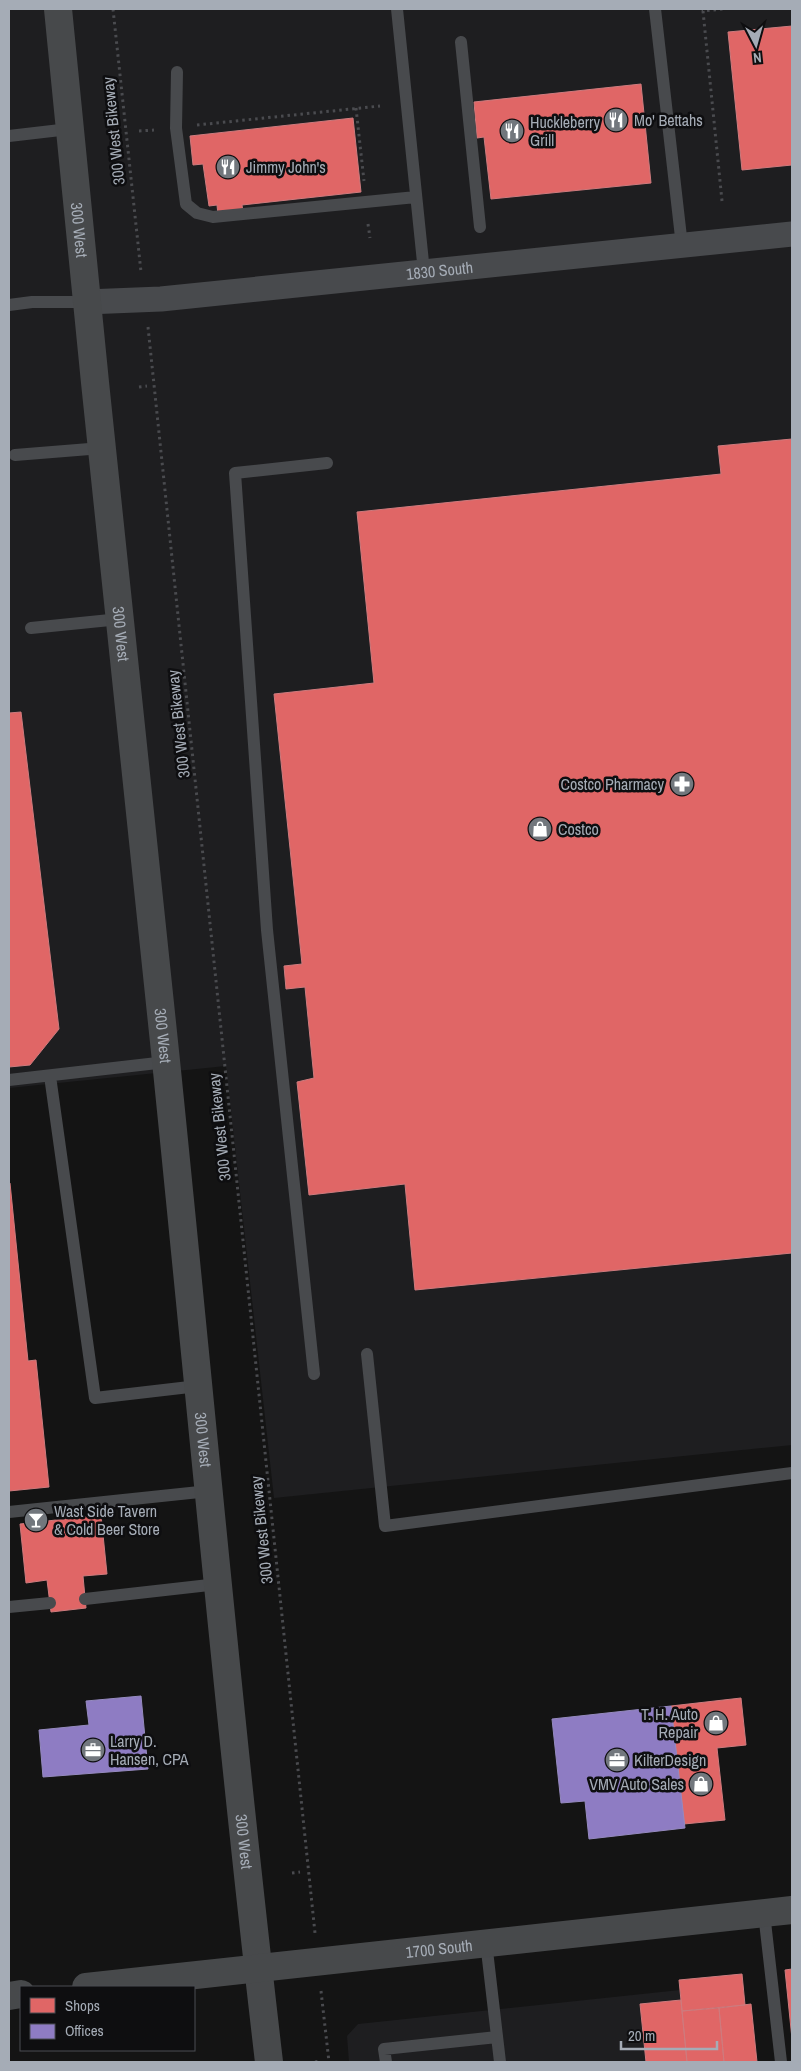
<svg xmlns="http://www.w3.org/2000/svg" width="801" height="2071" viewBox="0 0 801 2071" font-family="'Archivo Narrow',sans-serif">
<style>
.built{fill:#1e1e20}
.shops{fill:#e06666;stroke:#ce7b7e}
.offices{fill:#8e7cc3;stroke:#958abf}
.lines{fill:none;stroke-linecap:round;stroke-linejoin:round}
.path{stroke:#4a4b4f;stroke-width:3;stroke-dasharray:2.5 4;stroke-linecap:butt}
.lane{stroke:#484a4d;stroke-width:12}
.street{stroke:#484a4d;stroke-width:25}
.secondary{stroke:#47494b;stroke-width:28}
.labels{text-anchor:middle;stroke-width:5;stroke-linejoin:round;paint-order:stroke}
.poi-label{font-size:16px;fill:#a5acb6;stroke:#0e0e10;text-anchor:start}
.street-label{font-size:16px;fill:#a5acb6;stroke:#0e0e10}
</style>
<rect width="100%" height="100%" fill="#141414"/>
<path class="built" d="M9,9H792V1445L274,1498L226,1066L9,1088Z
M680,1990L687,2062H349L347,2036L358,2024Z"/>
<path class="shops" d="M792,26V165L742,170L728,32Z
M641,84L651,183L491,199L484,137L477,138L474,102Z
M353,118L361,192L242,205L243,212L218,215L217,205L209,206L203,164L193,165L190,136Z
M792,439V1253L415,1290L405,1184L309,1195L297,1082L314,1078L305,987L286,989L284,966L302,964L274,694L374,683L357,512L721,474L718,446Z
M21,712L59,1029L30,1065L9,1067V713Z
M9,1183H10L28,1361L36,1360L49,1487L9,1491Z
M101,1515L107,1574L83,1576L86,1608L51,1612L47,1580L26,1583L20,1524Z
M741,1698L746,1745L717,1748L725,1820L684,1824L671,1706Z
M792,1969V2039L785,1970Z
M742,1974L745,2005L682,2011L679,1980Z
M681,2000L687,2062H646L640,2004Z
M751,2004L757,2062H724L719,2008Z
M719,2008L724,2062H687L682,2011Z"/>
<path class="offices" d="M141,1696L148,1769L43,1777L39,1730L89,1725L86,1701Z
M671,1706L685,1828L589,1839L585,1801L561,1803L552,1719Z"/>
<g class="lines">
<path class="path" d="M113,9L141,272
M356,108L364,181
M197,125L380,106
M139,131L154,130
M722,201L703,11L723,9
M368,224L370,238
M148,327L315,1933
M139,387L147,386
M292,1873L300,1872
M321,1991L329,2062
M315,2062L321,2061"/>
<path class="lane" d="M397,9L424,272
M655,9L682,246
M461,42L480,227
M177,72L176,128L186,204L197,213L213,217L416,197
M9,136L69,129
M9,305L32,302H86
M15,455L102,448
M31,628L120,619
M50,1076L95,1398L198,1386
M9,1080L166,1062
M367,1354L385,1526L792,1473
M314,1374L267,930L235,473L327,463
M9,1512L209,1491
M85,1599L218,1584
M9,1607L50,1603
M764,1913L781,2062
M486,1942L500,2062
M386,2062L384,2049L497,2037"/>
<path class="street" id="s1" d="M86,302L161,299L792,234"/>
<g class="secondary">
<path id="s2" d="M58,9C91,360 130,710 166,1061C200,1395 230,1729 269,2062"/>
<path id="s3" d="M86,1987L792,1910"/>
<path d="M9,1996L21,1994"/>
</g>
</g>
<defs>
<g id="restaurant-disc" transform="scale(1.25)"><circle r="9.5" fill="#72777d" stroke="#0e0e10"/><path d="M-5-6h1v4h1v-4h1v4h1v-4h1v5L-1.5 .5V6h-2V.5L-5-1ZM5-6V6H3V1.5H1.5Q1.5-4 5-6Z" fill="#fff"/></g>
<g id="pharmacy-disc" transform="scale(1.25)"><circle r="9.5" fill="#72777d" stroke="#0e0e10"/><path d="M-2-6h4v4h4v4h-4v4h-4v-4h-4v-4h4Z" fill="#fff"/></g>
<g id="shop-disc" transform="scale(1.25)"><circle r="9.5" fill="#72777d" stroke="#0e0e10"/><path d="M-5-2.5h2.3a2.7 3.5 0 0 1 5.4 0H5L5.5 6h-11ZM-1.5-2.5h3a1.5 2.3 0 0 0-3 0Z" fill="#fff"/></g>
<g id="bar-disc" transform="scale(1.25)"><circle r="9.5" fill="#72777d" stroke="#0e0e10"/><path d="M-6-5H6L.8 .8V4.5H3.5V6h-7V4.5H-.8V.8Z" fill="#fff"/></g>
<g id="office-disc" transform="scale(1.25)"><circle r="9.5" fill="#72777d" stroke="#0e0e10"/><path d="M-6-3h4V-5.5h4V-3h4V5H-6ZM-1-4.5V-3h2v-1.5ZM-6 0V1H6V0Z" fill="#fff"/></g>
</defs>
<g fill-rule="evenodd">
<use href="#restaurant-disc" x="616" y="120"/>
<use href="#restaurant-disc" x="512" y="131"/>
<use href="#restaurant-disc" x="228" y="167"/>
<use href="#pharmacy-disc" x="682" y="784"/>
<use href="#shop-disc" x="540" y="829"/>
<use href="#bar-disc" x="36" y="1520"/>
<use href="#shop-disc" x="716" y="1723"/>
<use href="#office-disc" x="93" y="1750"/>
<use href="#office-disc" x="617" y="1760"/>
<use href="#shop-disc" x="701" y="1784"/>
</g>
<g class="labels">
<g class="poi-label">
<text x="634" y="126">Mo' Bettahs</text>
<text x="530" y="128">Huckleberry<tspan x="530" dy="18">Grill</tspan></text>
<text x="246" y="173">Jimmy John's</text>
<text x="664" y="790" text-anchor="end">Costco Pharmacy</text>
<text x="558" y="835">Costco</text>
<text x="54" y="1517">Wast Side Tavern<tspan x="54" dy="18">&amp; Cold Beer Store</tspan></text>
<text x="698" y="1720" text-anchor="end">T. H. Auto<tspan x="698" dy="18">Repair</tspan></text>
<text x="110" y="1747">Larry D.<tspan x="110" dy="18">Hansen, CPA</tspan></text>
<text x="634" y="1766">KilterDesign</text>
<text x="684" y="1790" text-anchor="end">VMV Auto Sales</text>
</g>
<g class="street-label">
<text transform="translate(113 131) rotate(-96)" y="6">300 West Bikeway</text>
<text dy="6" stroke="none"><textPath href="#s2" startOffset="222">300 West</textPath></text>
<text dy="6" stroke="none"><textPath href="#s1" startOffset="355">1830 South</textPath></text>
<text dy="6" stroke="none"><textPath href="#s2" startOffset="628">300 West</textPath></text>
<text transform="translate(178 724) rotate(-96)" y="6">300 West Bikeway</text>
<text dy="6" stroke="none"><textPath href="#s2" startOffset="1032">300 West</textPath></text>
<text transform="translate(219 1127) rotate(-96)" y="6">300 West Bikeway</text>
<text dy="6" stroke="none"><textPath href="#s2" startOffset="1438">300 West</textPath></text>
<text transform="translate(261 1530) rotate(-96)" y="6">300 West Bikeway</text>
<text dy="6" stroke="none"><textPath href="#s2" startOffset="1842">300 West</textPath></text>
<text dy="6" stroke="none"><textPath href="#s3" startOffset="355">1700 South</textPath></text>
</g>
</g>
<rect width="801" height="2071" fill="none" stroke="#a5acb6" stroke-width="20"/>
<rect x="20" y="1986" width="175" height="65" fill="#0e0e10" stroke="#4a4d52"/>
<rect x="30" y="1998" width="25" height="15" fill="#e06666" stroke="#4a4d52"/>
<text x="65" y="2011" font-size="15" fill="#a5acb6">Shops</text>
<rect x="30" y="2024" width="25" height="15" fill="#8e7cc3" stroke="#4a4d52"/>
<text x="65" y="2036" font-size="15" fill="#a5acb6">Offices</text>
<g transform="translate(756 45) rotate(174)" stroke="#0e0e10" stroke-width="4" paint-order="stroke">
<path d="M0-4L9 19L0 12L-9 19Z" fill="#a5acb6"/>
<text y="-8" font-size="14" font-weight="bold" text-anchor="middle" fill="#a5acb6">N</text>
</g>
<path d="M621 2041v8h96v-8" fill="none" stroke="#a5acb6" stroke-width="2.5"/>
<text x="628" y="2041" font-size="15" fill="#a5acb6" stroke="#0e0e10" stroke-width="4" paint-order="stroke">20 m</text>
</svg>
